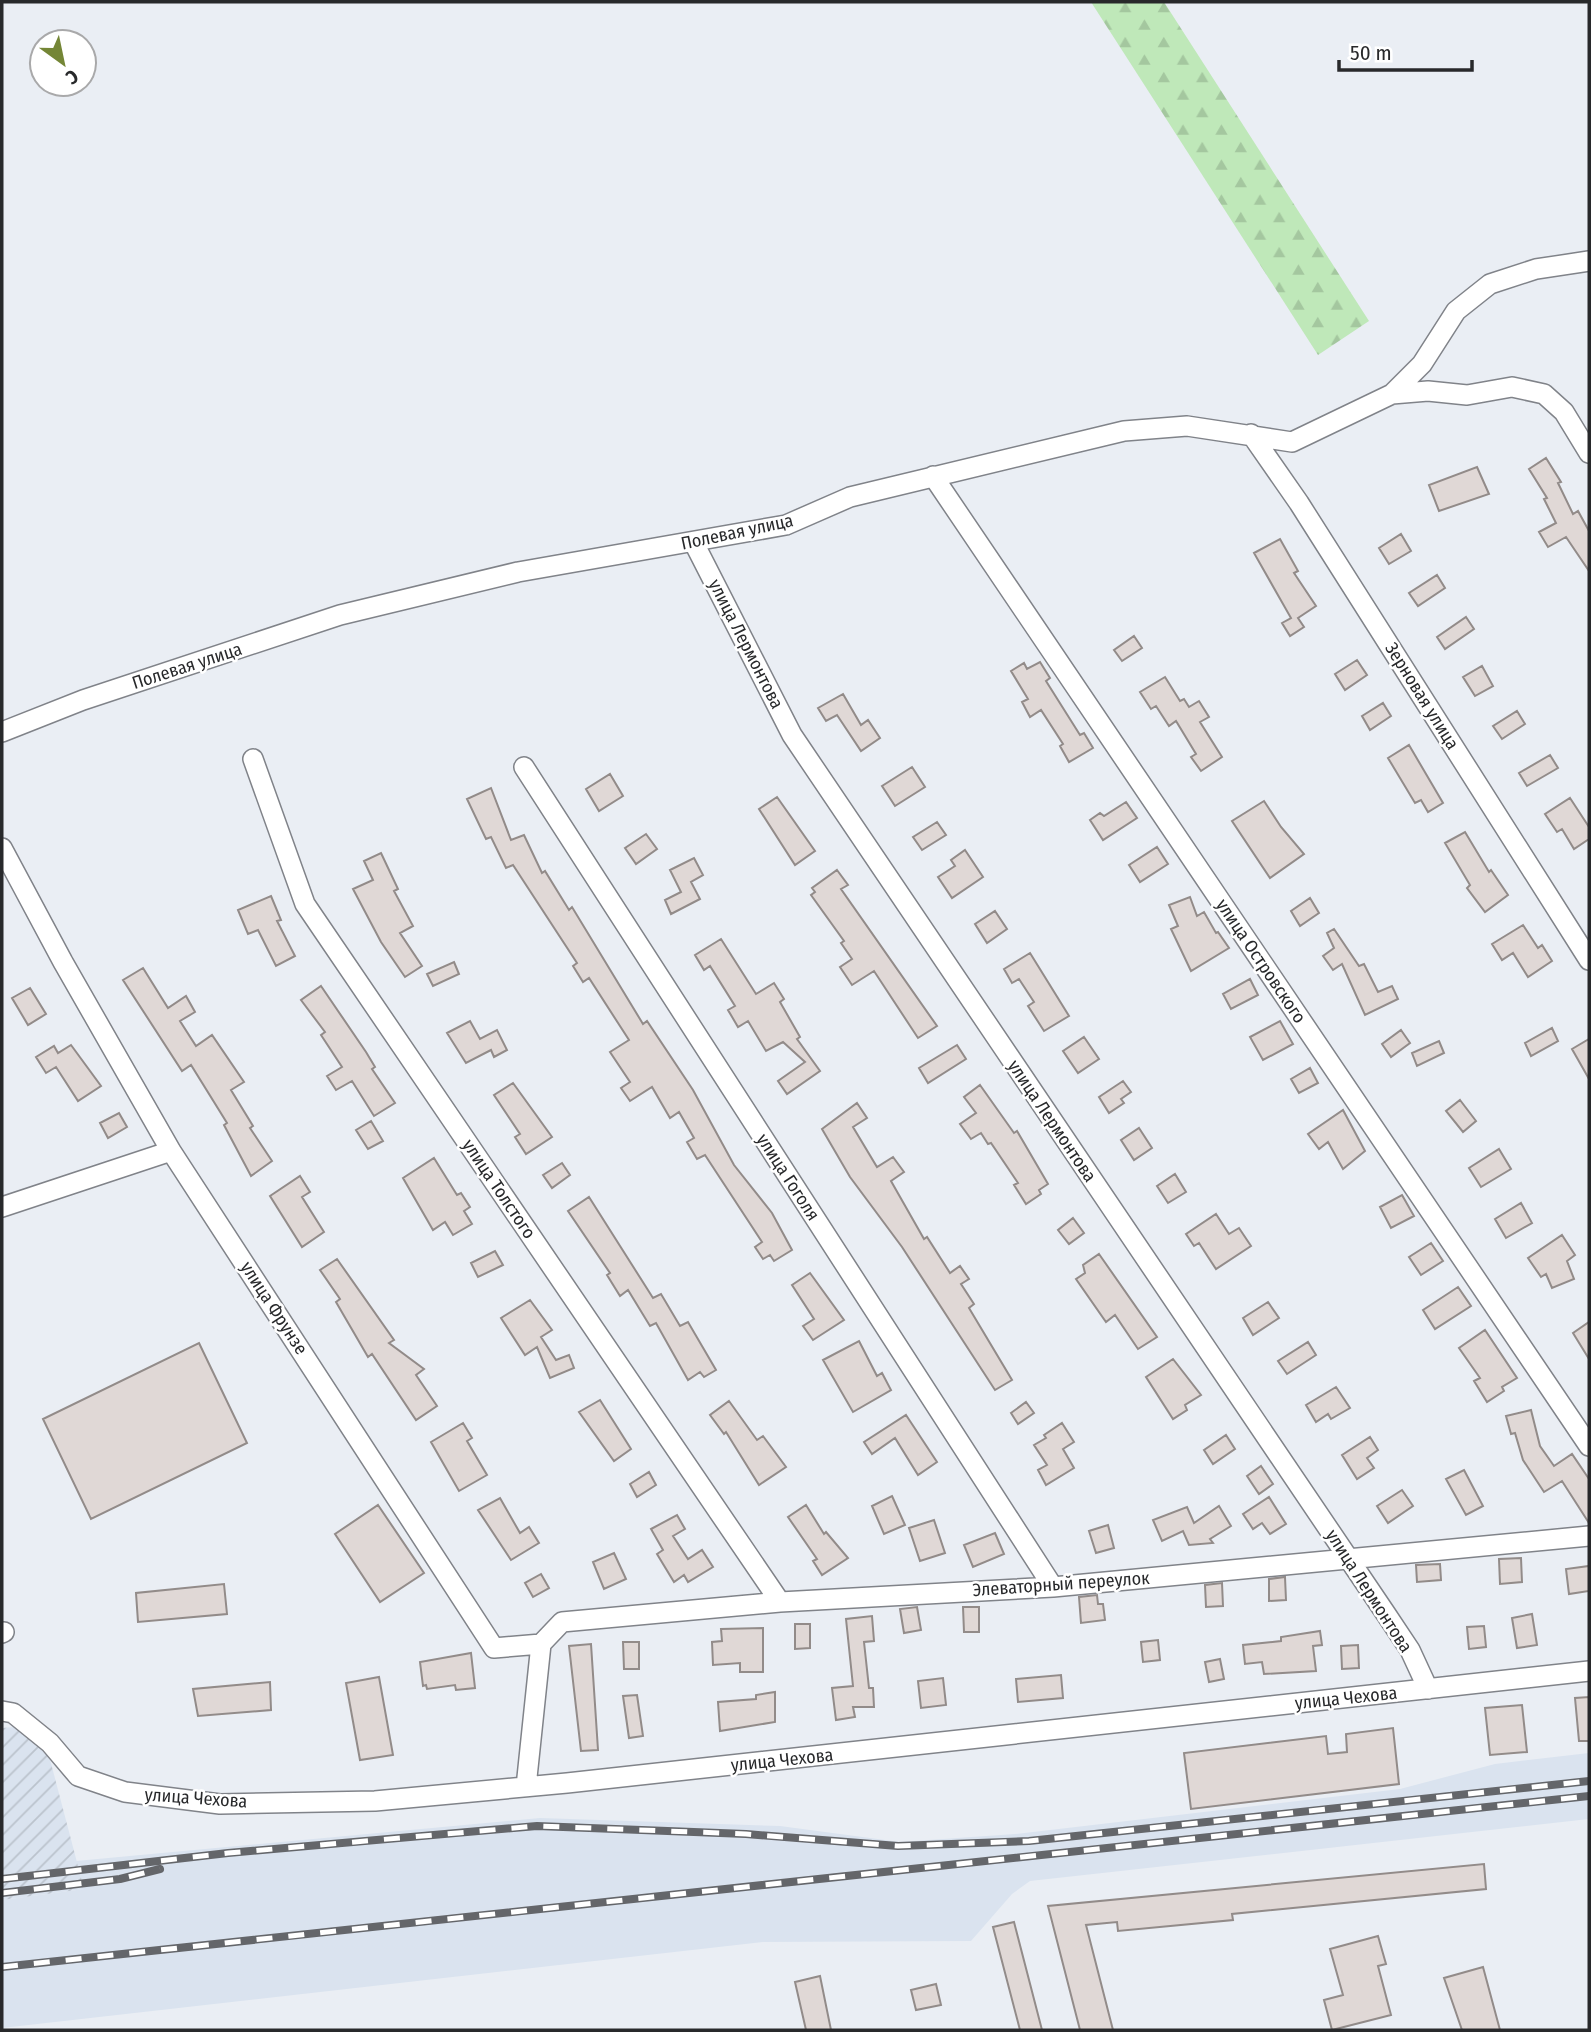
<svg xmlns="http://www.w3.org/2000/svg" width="1591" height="2032" viewBox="0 0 1591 2032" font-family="'Fira Sans Condensed',sans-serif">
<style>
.built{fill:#dae3ef}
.industrial{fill:url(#industrial-furrows)}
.forest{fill:url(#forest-firs)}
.building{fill:#e0d8d6;stroke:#928b89;stroke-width:2}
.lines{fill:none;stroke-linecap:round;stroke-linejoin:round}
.street-casing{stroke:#808389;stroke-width:22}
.street{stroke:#fff;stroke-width:19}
.rail-casing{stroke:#64666a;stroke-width:8}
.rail{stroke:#fff;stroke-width:5;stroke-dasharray:16;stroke-linecap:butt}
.labels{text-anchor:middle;stroke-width:5;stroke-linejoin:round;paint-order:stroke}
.street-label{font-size:18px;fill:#28292b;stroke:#fff}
</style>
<defs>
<pattern id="industrial-furrows" width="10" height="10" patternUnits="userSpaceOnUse" patternTransform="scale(1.75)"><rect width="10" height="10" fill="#dae3ef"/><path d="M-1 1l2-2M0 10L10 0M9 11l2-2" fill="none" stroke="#bbc3cd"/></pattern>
<pattern id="forest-firs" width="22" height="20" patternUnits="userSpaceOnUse" patternTransform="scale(1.75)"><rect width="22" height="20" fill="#bfe8b9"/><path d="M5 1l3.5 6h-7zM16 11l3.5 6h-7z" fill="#a4c79f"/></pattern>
</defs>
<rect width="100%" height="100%" fill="#eaeef4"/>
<path class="built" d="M1589,1753V1819L1030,1881L1012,1894L971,1941L763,1942L2,2028V1900L84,1889L76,1861L540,1818L780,1826L900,1842L1015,1834L1400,1789L1495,1764Z"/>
<path class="industrial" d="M41,1725L84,1889L2,1900V1728Z"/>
<path class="forest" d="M1091,2H1164L1369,321L1318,355Z"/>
<path class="building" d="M1546,458L1561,482L1558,483L1573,514L1578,511L1589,531V571L1566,537L1548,547L1539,532L1556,523L1544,499L1547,498L1529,469Z
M1477,467L1489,494L1439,511L1429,485Z
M1401,534L1411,551L1389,564L1379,548Z
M1280,539L1298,571L1294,573L1316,606L1298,618L1304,627L1290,636L1282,623L1291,618L1254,553Z
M1437,575L1445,588L1418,606L1409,593Z
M1466,617L1474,629L1445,649L1437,637Z
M1134,636L1142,648L1122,661L1114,650Z
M1357,660L1367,675L1345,690L1335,674Z
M1040,662L1050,678L1046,681L1080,735L1084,733L1093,748L1069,762L1060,746L1063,744L1041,710L1030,717L1022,702L1028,699L1011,671L1024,663L1027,669Z
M1482,666L1493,686L1475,696L1463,677Z
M1165,677L1180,701L1184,699L1189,707L1199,701L1209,717L1200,722L1222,757L1201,771L1191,757L1196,754L1176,721L1169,726L1156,706L1151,709L1140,692Z
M843,694L861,725L868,720L880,738L861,751L837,715L826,721L818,708Z
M1383,703L1391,716L1370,730L1362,716Z
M1517,711L1525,724L1502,739L1493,726Z
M1409,745L1443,803L1428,812L1421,800L1415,803L1388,758Z
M1550,755L1558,768L1527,786L1519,773Z
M912,767L925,787L895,806L882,786Z
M610,774L623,796L599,811L586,789Z
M491,788L511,840L524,835L542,873L545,871L569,910L572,907L643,1024L647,1021L693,1090L734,1165L772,1213L792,1250L774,1261L770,1255L763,1259L755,1247L762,1242L705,1155L697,1159L687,1142L694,1138L679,1112L670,1118L652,1087L630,1101L621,1088L630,1082L610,1052L629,1040L589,978L583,982L573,966L577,963L513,865L506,868L491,837L486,839L467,799Z
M777,797L815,851L795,865L759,809Z
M1570,798L1589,827V839L1574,849L1562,829L1557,832L1545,814Z
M1264,801L1281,827L1304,854L1270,878L1232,821Z
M1126,802L1137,818L1103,840L1090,820L1100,813L1104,816Z
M937,822L946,835L922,850L913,837Z
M1465,832L1489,872L1491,870L1508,895L1485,912L1467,888L1470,885L1445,843Z
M646,834L657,849L636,864L625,848Z
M1157,847L1168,864L1140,882L1129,865Z
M965,850L983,877L952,898L938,877L955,866L951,860Z
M381,853L398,889L394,891L413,926L400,933L422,966L405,977L381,942L353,889L373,880L364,861Z
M694,858L703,875L691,882L700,899L671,914L665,900L681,892L670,870Z
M837,870L848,885L841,889L937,1026L918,1038L874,971L852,985L840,967L852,959L841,943L844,941L811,895L815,892L812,888Z
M271,896L281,920L277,921L295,956L276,966L258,930L248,934L238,910Z
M1190,897L1197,916L1204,912L1216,933L1218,932L1229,948L1191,971L1171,929L1178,926L1169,905Z
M1310,898L1319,913L1300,926L1291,911Z
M995,911L1007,929L987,943L975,924Z
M1523,925L1538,948L1542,945L1552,961L1528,977L1513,953L1502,960L1492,944Z
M1334,929L1359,966L1364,964L1378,992L1392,986L1398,999L1365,1015L1342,964L1333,970L1323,956L1334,948L1327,933Z
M721,939L756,994L774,983L784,999L780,1002L800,1037L797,1039L820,1071L787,1094L778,1081L805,1062L783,1042L766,1051L748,1021L738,1027L728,1010L735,1006L710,966L704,970L695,955Z
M1030,953L1069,1016L1044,1031L1028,1006L1034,1002L1019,979L1012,983L1004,969Z
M454,962L459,974L433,986L427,974Z
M143,968L168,1008L186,996L195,1012L180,1021L196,1046L212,1035L244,1082L231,1090L253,1126L250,1128L272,1161L251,1176L224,1125L227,1123L191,1065L182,1071L123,980Z
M1250,979L1258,995L1231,1009L1223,994Z
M321,986L366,1052L375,1067L372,1069L395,1103L374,1116L352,1081L336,1090L327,1076L342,1067L321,1035L325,1032L301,1000Z
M30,988L46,1014L28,1025L12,998Z
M470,1021L480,1039L497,1030L507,1050L494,1057L491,1050L466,1063L447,1033Z
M1280,1021L1293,1044L1263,1060L1250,1037Z
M1552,1028L1558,1041L1531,1056L1525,1043Z
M1401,1030L1410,1043L1391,1057L1382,1044Z
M1084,1037L1099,1059L1078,1073L1063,1051Z
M1589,1039V1079L1572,1049Z
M1439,1041L1444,1053L1417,1066L1412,1053Z
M71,1045L101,1086L78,1101L56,1067L46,1073L36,1057L54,1046L58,1053Z
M957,1045L966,1059L928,1083L919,1068Z
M1310,1068L1318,1083L1299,1093L1291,1079Z
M1123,1081L1131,1092L1121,1099L1124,1103L1109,1113L1099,1097Z
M513,1083L552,1137L526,1154L515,1137L520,1134L494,1095Z
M980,1085L1014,1133L1017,1131L1048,1184L1039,1190L1041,1194L1026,1204L1014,1185L1018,1183L991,1143L988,1144L981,1133L971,1139L960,1124L976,1113L964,1097Z
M1460,1100L1476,1121L1463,1132L1446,1111Z
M857,1103L867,1118L853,1127L877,1167L893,1157L904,1172L891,1181L924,1239L927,1237L950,1273L960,1266L969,1279L961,1284L974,1304L969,1308L1012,1380L995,1390L902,1247L850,1177L822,1129Z
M1343,1110L1365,1151L1343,1169L1328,1142L1319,1149L1308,1134Z
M119,1113L127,1127L108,1138L100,1123Z
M371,1121L383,1141L368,1149L356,1130Z
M1139,1128L1152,1148L1134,1160L1121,1140Z
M1499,1149L1511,1169L1481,1187L1469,1168Z
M434,1158L457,1195L461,1193L470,1207L464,1211L472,1224L453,1235L445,1222L433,1230L403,1178Z
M562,1163L570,1175L552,1188L543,1175Z
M1175,1174L1186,1192L1168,1203L1157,1186Z
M300,1176L310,1192L302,1197L324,1232L302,1247L270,1196Z
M1402,1195L1414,1216L1391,1228L1380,1207Z
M589,1197L653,1298L661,1294L680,1326L688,1322L716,1370L704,1377L700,1372L688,1380L656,1323L650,1326L628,1290L620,1296L607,1275L610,1273L568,1211Z
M1521,1203L1532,1223L1506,1238L1495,1219Z
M1216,1214L1229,1234L1239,1228L1251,1246L1216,1269L1199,1243L1194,1246L1186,1234Z
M1073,1218L1084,1233L1069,1244L1058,1230Z
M1562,1235L1575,1255L1567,1261L1574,1279L1552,1288L1546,1274L1541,1277L1528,1258Z
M1431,1243L1443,1261L1421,1275L1409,1257Z
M495,1251L503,1265L478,1277L471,1263Z
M1099,1254L1157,1337L1138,1349L1115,1315L1106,1322L1076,1279L1085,1273L1083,1265Z
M337,1259L394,1340L389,1343L424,1369L416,1375L437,1406L416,1420L372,1354L368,1357L336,1302L340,1299L320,1270Z
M810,1273L844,1320L813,1340L803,1326L814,1319L792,1285Z
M1458,1287L1471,1306L1435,1329L1423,1310Z
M530,1300L552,1330L541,1337L556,1360L569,1355L574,1368L550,1378L537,1347L525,1355L501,1318Z
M1268,1302L1279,1318L1253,1335L1243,1318Z
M1589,1322V1359L1573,1333Z
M1485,1330L1517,1378L1502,1387L1504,1391L1487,1402L1474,1381L1480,1378L1459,1348Z
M859,1341L877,1376L882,1373L891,1390L853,1412L823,1360Z
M1308,1342L1316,1355L1287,1374L1278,1361Z
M199,1343L247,1443L91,1519L43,1419Z
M1173,1359L1201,1395L1185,1405L1187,1410L1173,1419L1146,1377Z
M1336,1387L1350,1408L1331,1419L1328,1414L1316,1422L1306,1405Z
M600,1400L631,1449L614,1461L579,1412Z
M729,1401L757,1440L763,1436L786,1467L759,1485L726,1432L724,1434L710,1415Z
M1026,1402L1034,1413L1018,1424L1011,1413Z
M1531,1410L1540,1446L1554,1466L1572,1454L1589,1479V1523L1562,1481L1544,1492L1523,1460L1515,1433L1511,1434L1506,1416Z
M906,1415L937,1462L918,1475L895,1438L872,1454L864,1442Z
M463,1423L472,1438L467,1441L487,1475L459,1491L431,1442Z
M1062,1423L1074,1442L1063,1449L1074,1468L1046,1485L1038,1470L1047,1465L1034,1445L1046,1438L1044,1435Z
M1226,1435L1235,1449L1213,1464L1204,1450Z
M1370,1437L1378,1450L1367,1458L1374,1468L1357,1479L1342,1455Z
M1261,1466L1273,1484L1259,1494L1247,1476Z
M1464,1470L1483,1506L1466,1515L1446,1479Z
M649,1472L656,1485L637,1497L630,1484Z
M1402,1490L1413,1506L1388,1523L1377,1506Z
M892,1496L905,1525L884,1534L872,1506Z
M1269,1497L1286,1524L1270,1534L1262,1523L1253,1529L1243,1514Z
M500,1498L520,1533L529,1527L539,1543L511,1560L478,1510Z
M378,1505L424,1573L380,1602L335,1534Z
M806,1505L824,1534L826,1532L848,1558L822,1575L813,1561L817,1559L788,1517Z
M1219,1506L1231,1526L1210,1539L1213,1543L1189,1545L1183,1531L1162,1541L1153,1520L1187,1507L1194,1523Z
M677,1515L685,1529L673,1536L688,1559L702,1550L713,1567L688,1582L684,1575L674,1582L657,1554L663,1550L651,1529Z
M934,1520L945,1553L920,1561L909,1528Z
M1108,1525L1114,1548L1096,1553L1089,1531Z
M995,1533L1004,1554L973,1567L964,1545Z
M614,1553L626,1579L604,1589L593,1562Z
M1521,1558L1522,1582L1500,1584L1499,1559Z
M1440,1564L1441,1580L1417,1582L1416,1565Z
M1589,1566V1591L1569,1594L1566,1569Z
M541,1574L549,1588L533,1597L525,1583Z
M1285,1577L1286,1600L1269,1601V1579Z
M1222,1583L1223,1606L1206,1607L1205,1585Z
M224,1584L227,1614L138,1622L136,1593Z
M1097,1595L1098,1604H1103L1105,1620L1081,1623L1079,1597Z
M917,1607L921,1630L904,1633L900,1609Z
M963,1607H979V1632H964Z
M1532,1614L1537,1645L1517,1648L1512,1618Z
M872,1616L874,1641L864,1642L869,1688H873L874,1707H853L855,1717L836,1720L832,1688L853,1686L846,1619Z
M795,1624H810V1648L795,1649Z
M1484,1626L1486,1647L1469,1649L1467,1627Z
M763,1628V1672H740V1663L713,1665L712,1642L722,1641L721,1629Z
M1320,1631L1322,1645L1313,1646L1316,1671L1264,1674L1262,1662L1245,1664L1243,1645L1281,1641V1637Z
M1158,1640L1160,1660L1143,1662L1141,1642Z
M623,1642H639V1669H624Z
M591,1644L598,1750L581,1751L569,1646Z
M1358,1645L1359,1668L1342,1669L1341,1646Z
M471,1653L475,1688L456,1690L455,1685L427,1689L426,1685L423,1686L420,1662Z
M1220,1659L1224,1679L1209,1682L1205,1662Z
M1061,1675L1063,1698L1018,1702L1016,1679Z
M379,1677L393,1755L360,1760L346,1683Z
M943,1678L946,1705L921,1708L918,1681Z
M270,1682L271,1710L198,1716L193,1689Z
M775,1692V1722L720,1731L718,1702L756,1699V1695Z
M637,1695L643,1736L629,1738L623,1696Z
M1589,1697V1741H1579L1575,1698Z
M1522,1705L1527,1752L1490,1755L1485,1708Z
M1393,1728L1399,1784L1191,1809L1184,1753L1326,1736L1328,1754L1347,1752L1346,1734Z
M1484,1864L1486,1889L1232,1914L1233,1920L1118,1931L1117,1922L1086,1925L1113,2030H1080L1048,1906Z
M1014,1922L1042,2030H1020L993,1927Z
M1378,1936L1386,1964L1378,1966L1391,2015L1332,2030L1324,2000L1343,1995L1330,1949Z
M1483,1967L1500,2030H1462L1444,1978Z
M820,1976L831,2030H806L795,1982Z
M936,1984L941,2005L916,2010L911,1990Z"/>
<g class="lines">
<g class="street-casing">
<path id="street" d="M1392,394L1428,391L1467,395L1512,387L1544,394L1564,412L1589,453
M1251,434L1299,503L1589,960
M933,476L1589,1446
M694,543L792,735L1386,1614L1410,1650L1428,1689
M2,732L83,700L340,615L518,572L786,525L850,497L1124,431L1187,426L1292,442L1392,394L1422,364L1456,311L1490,284L1536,269L1589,261
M253,759L305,904L780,1602
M524,767L1053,1587
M2,848L63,962L171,1151L494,1648L541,1644L562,1622L780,1602L1053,1587L1589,1536
M2,1207L171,1151
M2,1633L4,1632
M2,1711L13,1713L50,1743L78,1776L125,1792L220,1804L375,1801L567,1783L1589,1671
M526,1787L541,1644"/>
</g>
<use href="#street" class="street"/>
<g class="rail-casing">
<path id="rail" d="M2,1879L228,1853L537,1826L746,1834L898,1846L1029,1841L1589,1781
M2,1893L120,1879L160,1869
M2,1967L1589,1796"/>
</g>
<use href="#rail" class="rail"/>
</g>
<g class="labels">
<g class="street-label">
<text transform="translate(737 532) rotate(-12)" y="6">Полевая улица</text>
<text transform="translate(746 644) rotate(63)" y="6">улица Лермонтова</text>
<text transform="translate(187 666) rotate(-18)" y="6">Полевая улица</text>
<text transform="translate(1422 696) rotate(58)" y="6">Зерновая улица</text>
<text transform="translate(1261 961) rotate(56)" y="6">улица Островского</text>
<text transform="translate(1052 1121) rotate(56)" y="6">улица Лермонтова</text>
<text transform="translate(788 1177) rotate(57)" y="6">улица Гоголя</text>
<text transform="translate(499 1189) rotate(56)" y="6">улица Толстого</text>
<text transform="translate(274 1308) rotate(57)" y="6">улица Фрунзе</text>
<text transform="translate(1061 1584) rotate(-4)" y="6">Элеваторный переулок</text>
<text transform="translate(1369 1591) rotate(57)" y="6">улица Лермонтова</text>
<text transform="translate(1346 1698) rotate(-6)" y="6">улица Чехова</text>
<text transform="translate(782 1760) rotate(-6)" y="6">улица Чехова</text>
<text transform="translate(196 1798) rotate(4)" y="6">улица Чехова</text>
</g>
</g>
<rect width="1591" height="2032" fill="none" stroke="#28292b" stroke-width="7"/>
<g transform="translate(63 63) rotate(147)"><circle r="33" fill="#ffffff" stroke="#a9a9aa" stroke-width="2"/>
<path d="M0-5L12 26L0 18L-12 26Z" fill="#748636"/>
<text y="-10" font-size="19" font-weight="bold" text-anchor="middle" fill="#28292b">С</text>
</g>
<path d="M1339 60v10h133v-10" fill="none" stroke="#28292b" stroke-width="3.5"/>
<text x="1350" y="60" font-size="21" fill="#28292b" stroke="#ffffff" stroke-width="5" paint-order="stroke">50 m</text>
</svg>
